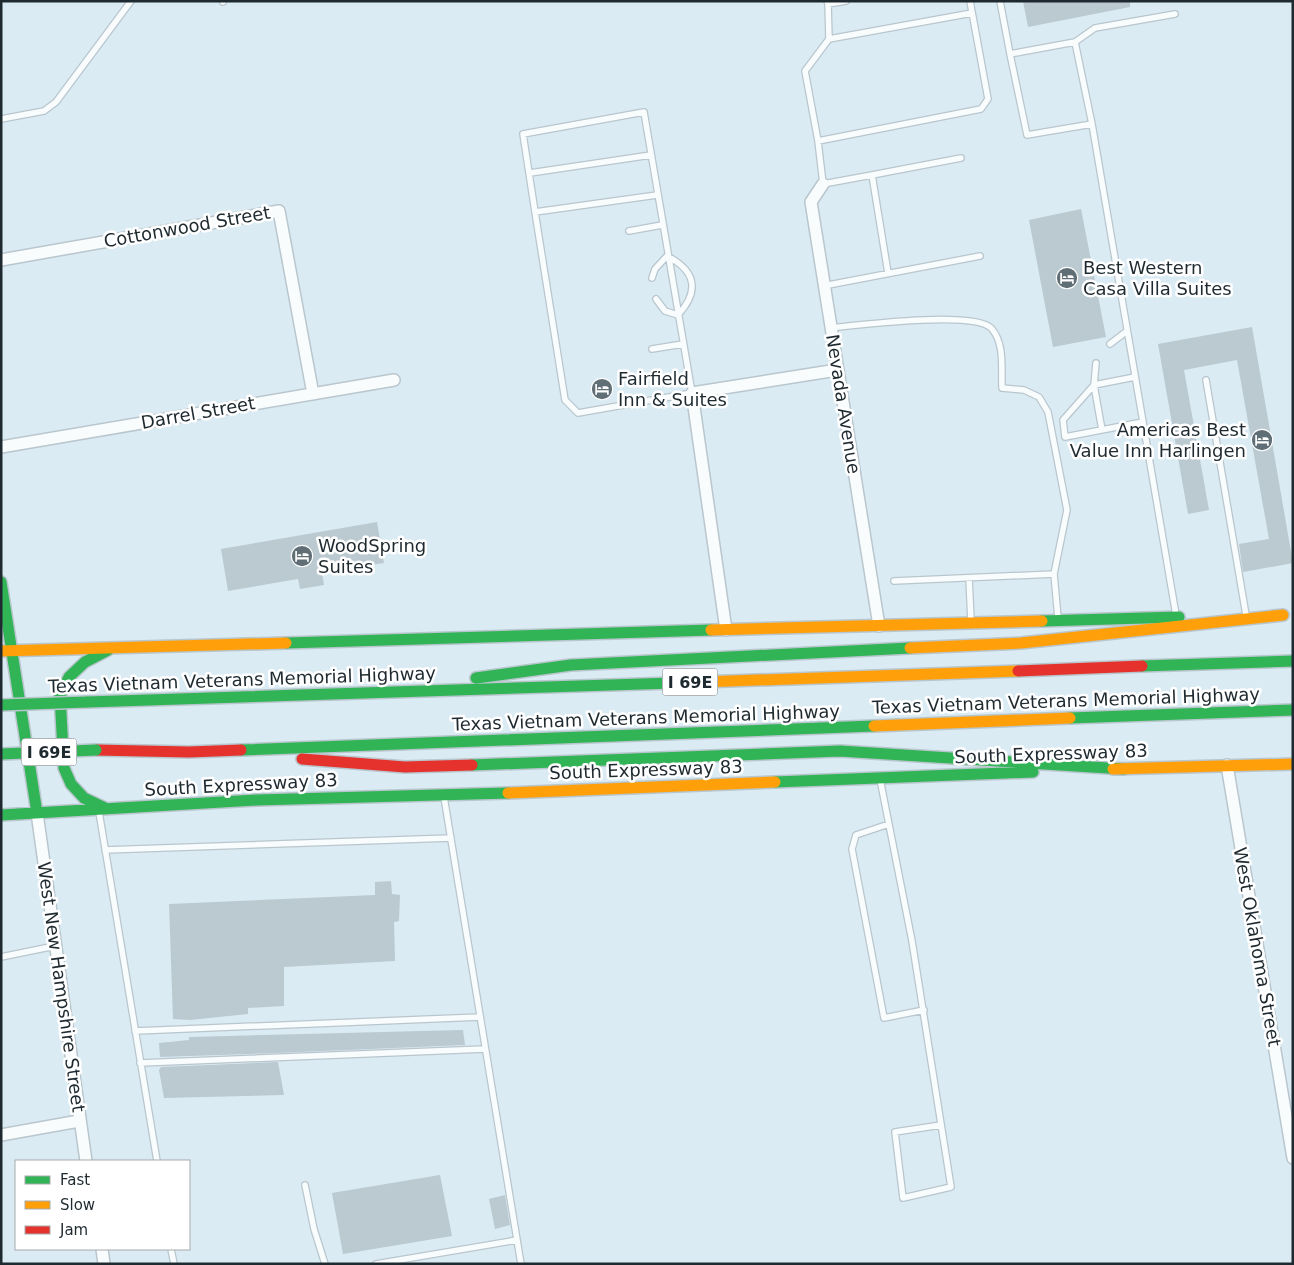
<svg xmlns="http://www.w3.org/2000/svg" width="1294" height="1265" viewBox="0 0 1294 1265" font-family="'DejaVu Sans',sans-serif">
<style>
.building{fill:#bbc9d0}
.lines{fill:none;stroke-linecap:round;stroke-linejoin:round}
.lane-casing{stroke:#b9c6cd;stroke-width:8}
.street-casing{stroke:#b9c6cd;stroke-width:14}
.fast-casing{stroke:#b9c6cd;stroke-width:14}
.slow-casing{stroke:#b9c6cd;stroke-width:14}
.jam-casing{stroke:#b9c6cd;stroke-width:14}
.lane{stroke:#f9fcfd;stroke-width:5.5}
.street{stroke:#f9fcfd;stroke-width:11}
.fast{stroke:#30b455;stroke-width:11}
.slow{stroke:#ff9f0a;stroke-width:11}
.jam{stroke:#e5322d;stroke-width:11}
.fast-bridge-casing{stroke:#b9c6cd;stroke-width:14;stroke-linecap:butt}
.fast-bridge{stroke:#30b455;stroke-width:11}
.labels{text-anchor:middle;stroke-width:5;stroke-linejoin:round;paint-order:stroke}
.shield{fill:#fff;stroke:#626a6e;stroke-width:1}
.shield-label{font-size:16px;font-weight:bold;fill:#1e2a30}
.street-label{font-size:18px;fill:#1e2a30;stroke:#fff}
.poi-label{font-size:18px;fill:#1e2a30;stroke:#fff;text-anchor:start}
</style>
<rect width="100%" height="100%" fill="#daebf4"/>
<path class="building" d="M1023,1H1130V7L1028,27Z
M1081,209L1106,337L1053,347L1029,220Z
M1252,327L1293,563L1243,572L1239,544L1269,539L1237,360L1184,370L1209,510L1188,514L1158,344Z
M377,522L384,563L322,573L324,585L300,589L298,579L228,591L221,549Z
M391,881L392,894L400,895L399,921L394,922L395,961L284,967V1006L248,1008V1014L190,1020L173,1019L169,904L375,895V882Z
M463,1030L465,1045L276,1053L160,1057L159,1043L189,1040V1037Z
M278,1062L284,1095L164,1098L159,1070L161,1067Z
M440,1175L452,1236L343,1254L332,1193Z
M505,1195L510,1225L495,1229L489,1199Z"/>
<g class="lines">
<g class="lane-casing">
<path id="lane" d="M223,1V2
M827,1L828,4L846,1
M1000,1L1010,54
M828,4L829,39L805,71L818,141L981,109L988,99L970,1
M829,39L972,13
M1075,42L1095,28L1175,14
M1,119L44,111L56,102L131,1
M1092,124L1027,135L1010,54L1075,42L1092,124L1176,615
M818,141L823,184L872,175
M530,173L651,155
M535,212L523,134L644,112L692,393L578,413L565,400L535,212L657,195
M629,231L662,225
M888,273L872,175L961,158
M652,278L655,269L667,256C696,271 700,291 678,315L665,311L656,299
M823,286L980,256
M830,328C858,325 976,310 992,329C1005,345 1001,368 1002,388L1024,390L1039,397L1048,412L1067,510L1054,574
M1110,344L1127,331
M652,349L683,344
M1096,363L1094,385L1102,430
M1135,377L1094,385L1063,420L1065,437L1143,422
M1206,380L1246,615
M969,578L971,621
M894,581L1054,574L1058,618
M880,779L912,941L951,1187L903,1198L895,1132L941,1125
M444,797L521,1264
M99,812L157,1161
M889,824L856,835L852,849L884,1018L924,1010
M105,850L451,838
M1,957L55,946
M135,1031L480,1017
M140,1063L485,1049
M305,1185L314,1229L325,1264
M171,1249L174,1264
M376,1264L517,1240"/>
</g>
<g class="street-casing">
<path id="street" d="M823,184L811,202L879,626
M1,260L279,211L313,394
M1,447L394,380
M726,630L692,393L837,370
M1227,765L1293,1158
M37,813L86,1161
M1,1135L79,1121
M102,1249L104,1264"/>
</g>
<g class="fast-casing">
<path id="fast" d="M1,582L37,813
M1042,621L1179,617
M286,643L711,630
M1142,666L1293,661
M476,678L571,665L910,648
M87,702L673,683
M1070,718L1293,710
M241,750L874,726
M472,765L840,751L1124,769
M775,782L1033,772
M105,808L84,798L71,784L64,768L60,696L69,677L85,662L108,650
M1,815L257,800L508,793"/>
</g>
<g class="slow-casing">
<path id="slow" d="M711,630L1042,621
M910,648L1021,643L1283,615
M1,651L286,643
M673,683L1018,671
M874,726L1070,718
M1113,769L1293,764
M508,793L775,782"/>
</g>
<g class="jam-casing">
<path id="jam" d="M1018,671L1142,666
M96,750L189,752L241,750
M302,759L405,767L472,765"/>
</g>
<use href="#lane" class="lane"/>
<use href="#street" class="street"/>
<use href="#fast" class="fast"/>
<use href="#slow" class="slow"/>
<use href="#jam" class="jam"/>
<g class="fast-bridge-casing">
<path id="fast-bridge" d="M1,705L87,702
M1,754L96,750"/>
</g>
<use href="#fast-bridge" class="fast-bridge"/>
</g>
<defs>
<g id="hotel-disc" transform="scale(1.125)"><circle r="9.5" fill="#606e75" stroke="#fff"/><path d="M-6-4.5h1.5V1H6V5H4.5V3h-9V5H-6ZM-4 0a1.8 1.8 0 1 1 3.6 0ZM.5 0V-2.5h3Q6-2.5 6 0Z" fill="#fff"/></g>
</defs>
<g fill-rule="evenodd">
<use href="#hotel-disc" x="1067" y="278"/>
<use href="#hotel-disc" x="602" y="389"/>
<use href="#hotel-disc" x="1262" y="440"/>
<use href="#hotel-disc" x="302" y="556"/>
</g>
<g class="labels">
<g class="shield">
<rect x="662.5" y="668.5" width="55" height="27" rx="4"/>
<rect x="21.5" y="738.5" width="55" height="27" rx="4"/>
</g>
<g class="shield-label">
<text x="690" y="688">I 69E</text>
<text x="49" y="758">I 69E</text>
</g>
<g class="street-label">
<text transform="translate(187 227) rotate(-10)" y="6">Cottonwood Street</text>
<text transform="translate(843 404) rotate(81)" y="6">Nevada Avenue</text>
<text transform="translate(198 413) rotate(-10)" y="6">Darrel Street</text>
<text transform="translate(242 680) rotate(-2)" y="6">Texas Vietnam Veterans Memorial Highway</text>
<text transform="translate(1066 701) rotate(-2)" y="6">Texas Vietnam Veterans Memorial Highway</text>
<text transform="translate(646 718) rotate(-2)" y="6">Texas Vietnam Veterans Memorial Highway</text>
<text transform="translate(1051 754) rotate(-2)" y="6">South Expressway 83</text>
<text transform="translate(646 770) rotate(-2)" y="6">South Expressway 83</text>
<text transform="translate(241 785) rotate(-3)" y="6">South Expressway 83</text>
<text transform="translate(1257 947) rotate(80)" y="6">West Oklahoma Street</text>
<text transform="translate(61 987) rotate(82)" y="6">West New Hampshire Street</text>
</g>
<g class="poi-label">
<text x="1083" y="274">Best Western<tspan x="1083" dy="21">Casa Villa Suites</tspan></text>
<text x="618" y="385">Fairfield<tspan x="618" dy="21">Inn &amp; Suites</tspan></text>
<text x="1246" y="436" text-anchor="end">Americas Best<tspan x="1246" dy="21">Value Inn Harlingen</tspan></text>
<text x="318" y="552">WoodSpring<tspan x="318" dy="21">Suites</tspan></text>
</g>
</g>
<rect width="1294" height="1265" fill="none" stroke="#1e2a30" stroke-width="5"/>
<rect x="15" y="1160" width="175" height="90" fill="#ffffff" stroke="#a5aaac"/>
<rect x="25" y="1176" width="25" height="8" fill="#30b455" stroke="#a5aaac"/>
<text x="60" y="1185" font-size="15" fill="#1e2a30">Fast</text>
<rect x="25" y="1201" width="25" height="8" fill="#ff9f0a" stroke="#a5aaac"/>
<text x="60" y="1210" font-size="15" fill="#1e2a30">Slow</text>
<rect x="25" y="1226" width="25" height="8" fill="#e5322d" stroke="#a5aaac"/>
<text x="60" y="1235" font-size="15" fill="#1e2a30">Jam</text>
</svg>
